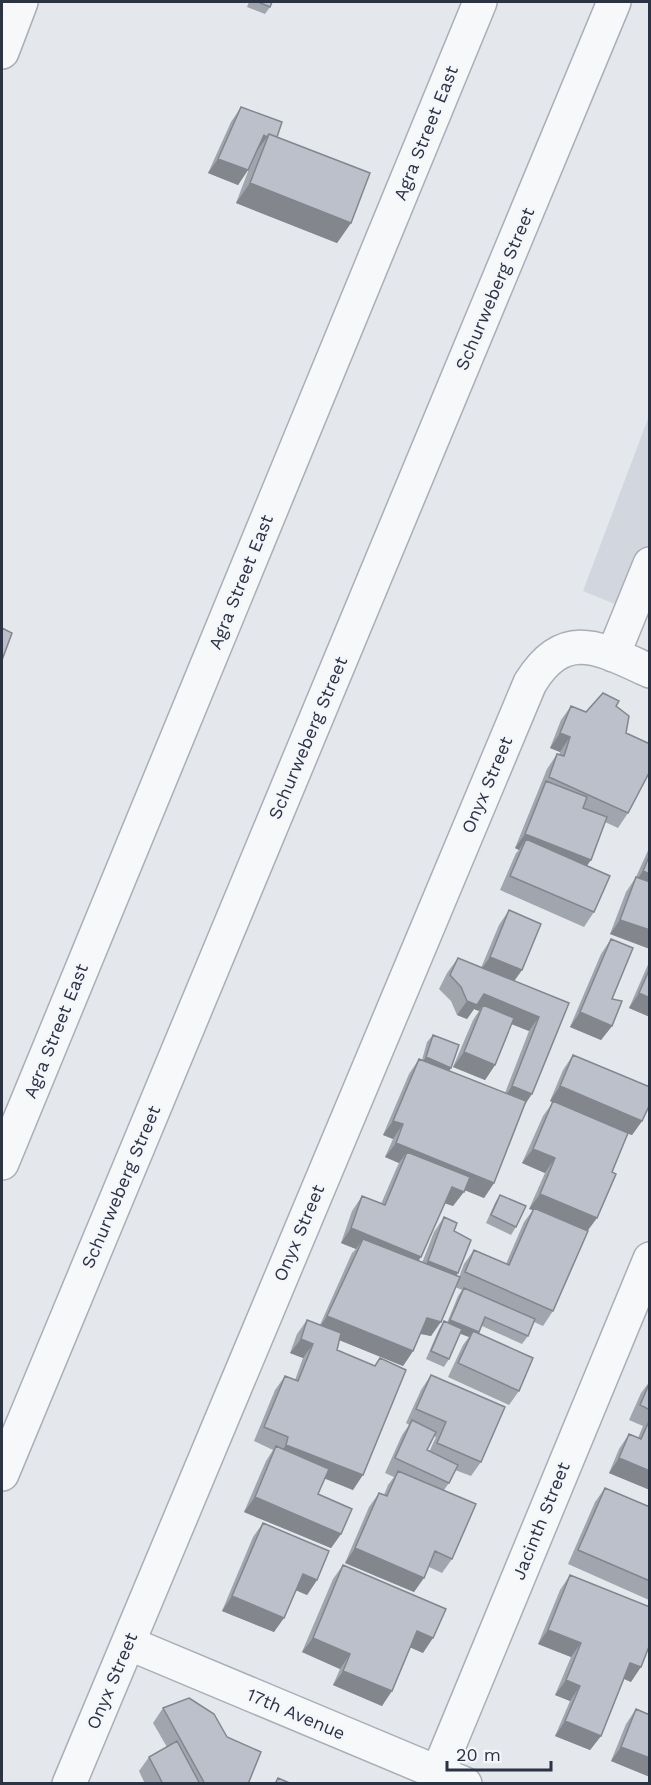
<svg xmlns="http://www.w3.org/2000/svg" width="651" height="1785" viewBox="0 0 651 1785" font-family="'Work Sans',sans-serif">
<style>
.built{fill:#d2d6de}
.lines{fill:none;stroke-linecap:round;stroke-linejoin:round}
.minor-casing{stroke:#a9aeb7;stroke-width:36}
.minor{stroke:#f7f8fa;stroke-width:33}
.wall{fill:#a1a5ae;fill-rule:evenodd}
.shaded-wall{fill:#83868d}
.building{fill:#bbc0ca;stroke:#83868d;stroke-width:1.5}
.labels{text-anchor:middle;stroke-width:5;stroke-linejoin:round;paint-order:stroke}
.street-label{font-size:18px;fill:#2b3445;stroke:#f4f6f9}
</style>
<rect width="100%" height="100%" fill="#e4e7ec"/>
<path class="built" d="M649,416V618L583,591Z"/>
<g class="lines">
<g class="minor-casing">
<path id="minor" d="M2,52L21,2
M613,655L650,564
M2,1163L480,2
M2,1474L614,2
M128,1643L465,1784
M69,1784L530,683C565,626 601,649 650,671
M433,1784L650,1259"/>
</g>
<use href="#minor" class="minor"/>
</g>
<path class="wall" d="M249,2H272L270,7L265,14L247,7Z
M241,107L277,137L351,223L337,243L236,203L252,161L248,170L238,185L208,173L231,122Z
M571,706L586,712L616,706L626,733L628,813L618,828L605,822L591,860L587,865L594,912L584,927L500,890L516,853L519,850L515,848L547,769L557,754L559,755L560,752L550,748L561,720Z
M650,846V949L610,934L626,892L636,877Z
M509,910L522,970L514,981L569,1003L524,1107L494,1183L484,1198L464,1190L453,1206L445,1203L418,1261L422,1263L434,1232L444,1217L454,1231L458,1273L456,1276L459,1277L464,1264L474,1250L506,1264L524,1222L533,1210L529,1209L545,1173L522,1163L543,1116L553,1102L550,1101L563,1070L573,1055L642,1121L632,1135L628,1134L553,1311L543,1326L534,1322L528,1336L522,1344L482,1326L478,1333L519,1391L509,1405L448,1377L463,1345L469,1337L460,1334L449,1359L444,1367L426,1359L439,1329L444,1321L447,1323L458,1296L462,1290L455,1287L431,1336L420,1334L413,1351L403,1366L339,1340L337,1350L375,1366L380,1358L353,1490L325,1478L318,1494L341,1534L331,1548L244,1512L266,1461L273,1450L254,1441L275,1390L285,1376L295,1380L303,1358L290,1353L297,1334L307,1320L320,1325L352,1253L356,1249L341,1243L352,1211L362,1196L381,1204L397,1167L399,1163L385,1157L393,1139L383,1135L409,1074L419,1059L422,1060L427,1042L433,1035L449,1071L505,1093L529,1031L511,1024L495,1065L485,1080L453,1067L473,1020L479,1011L474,1009L467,1019L457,1015L451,1001L439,989L447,973L458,958L481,968L499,925Z
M611,939L612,1026L601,1040L570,1027L601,954Z
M650,960V1017L629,1008Z
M500,1195L516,1227L511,1235L486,1223L495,1203Z
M431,1375L481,1462L471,1476L455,1470L449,1483L444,1490L452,1559L442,1573L429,1567L414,1592L345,1563L369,1507L379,1493L384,1495L388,1485L394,1477L385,1473L402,1435L409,1425L406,1423L421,1390ZM434,1436L436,1437L429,1452L427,1450Z
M650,1381V1490L609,1473L619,1449L629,1434L638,1438L643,1426L629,1420L641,1393Z
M605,1488L650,1507L649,1600L568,1564L595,1502Z
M263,1523L317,1580L307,1595L296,1590L274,1632L222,1611L253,1537Z
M343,1565L423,1653L410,1647L382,1706L333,1685L340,1669L302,1652L333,1579Z
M570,1575L631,1682L624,1679L601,1736L590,1750L555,1736L570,1701L555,1695L571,1657L538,1644L560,1590Z
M163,1708L248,1784H145L139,1771L149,1757L167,1747L153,1723Z
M636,1709L648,1714L650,1711V1777L611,1761L626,1724Z"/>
<path class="shaded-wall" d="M264,135L267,137L257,151Z
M218,159L248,170L238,185L208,173Z
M250,183L351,223L337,243L236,203Z
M560,733L570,737L560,752L550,748Z
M525,834L591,860L581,874L526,839L519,850L515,848Z
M643,871L650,874V892L633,885Z
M620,920L650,930V949L610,934Z
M490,957L522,970L512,984L480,971Z
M639,993L650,998V1017L629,1008Z
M484,994L539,1017L529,1031L480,1011L483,1005L479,1011L474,1009L467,1019L457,1015L467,1001Z
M580,1012L612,1026L601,1040L570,1027Z
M464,1052L495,1065L485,1080L453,1067Z
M426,1057L451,1068L446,1076L420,1065Z
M512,1086L532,1094L522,1109L502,1101Z
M560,1086L642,1121L632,1135L550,1101Z
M393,1121L403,1124L393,1139L383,1135Z
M396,1143L494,1183L484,1198L402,1164L407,1152L399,1163L385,1157Z
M533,1149L555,1158L545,1173L522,1163Z
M452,1187L464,1192L453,1206L441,1202Z
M540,1194L597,1218L586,1233L534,1208L533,1210L529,1209Z
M351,1228L421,1257L411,1272L363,1239L356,1249L341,1243Z
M428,1261L458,1273L448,1287L417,1275Z
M327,1316L413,1351L403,1366L317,1331Z
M427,1318L441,1322L431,1336L417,1333Z
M450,1320L479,1332L474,1340L473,1331L469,1337L445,1327Z
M301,1339L313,1344L303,1358L290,1353Z
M286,1445L363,1475L353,1490L276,1459Z
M619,1458L650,1471V1490L609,1473Z
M255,1497L341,1534L331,1548L244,1512Z
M355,1548L424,1578L414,1592L345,1563Z
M303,1574L317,1580L307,1595L293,1589Z
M232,1596L284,1618L274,1632L222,1611Z
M548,1630L581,1643L571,1657L538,1644Z
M417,1631L433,1638L423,1653L407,1646Z
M313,1638L350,1654L340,1669L302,1652Z
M630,1663L641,1667L631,1682L620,1677Z
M343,1671L392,1691L382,1706L333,1685Z
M566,1680L580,1686L570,1701L555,1695Z
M565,1721L601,1736L590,1750L555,1736Z
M621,1747L650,1758V1777L611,1761Z"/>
<path class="building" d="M258,2H272L270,7Z
M241,107L282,122L277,137L269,134L267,137L264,135L248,170L218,159Z
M269,134L370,173L351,223L250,183Z
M2,628L12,633L2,660Z
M603,693L619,701L616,706L629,716L626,733L650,744V771L628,813L549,777L557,754L564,756L570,737L560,733L571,706L586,712Z
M546,781L587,797L583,808L607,817L591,860L525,834Z
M526,839L610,876L594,912L510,876Z
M650,854V874L643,871Z
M636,877L650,882V930L620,920Z
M509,910L541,924L522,970L490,957Z
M611,939L633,948L612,999L622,1001L612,1026L580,1012Z
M458,958L569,1003L532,1094L512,1086L539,1017L484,994L477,1005L467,1001L461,987L450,975Z
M650,968V998L639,993Z
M483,1005L514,1018L495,1065L464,1052Z
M433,1035L459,1045L451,1068L426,1057Z
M573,1055L650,1087V1104L642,1121L560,1086Z
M419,1059L526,1101L494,1183L396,1143L403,1124L393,1121Z
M553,1101L628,1133L612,1172L616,1174L597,1218L540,1194L555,1158L533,1149Z
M407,1152L470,1177L464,1192L452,1187L421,1257L351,1228L362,1196L385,1205Z
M500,1195L526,1206L516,1227L491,1215Z
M534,1208L588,1231L553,1311L465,1272L474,1250L509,1265Z
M444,1217L457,1223L454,1231L471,1240L458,1273L428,1261Z
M363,1239L460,1277L441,1322L427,1318L413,1351L327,1316Z
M464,1288L535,1319L528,1336L485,1317L479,1332L450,1320Z
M307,1320L341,1333L337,1350L375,1366L380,1358L406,1370L363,1475L286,1445L288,1437L264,1427L285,1376L298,1381L313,1344L301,1339Z
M444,1321L462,1329L449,1359L431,1351Z
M473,1331L533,1358L519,1391L458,1363Z
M431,1375L505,1407L481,1462L437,1443L446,1422L416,1409Z
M650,1382V1410L640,1405Z
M650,1419V1471L619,1458L629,1434L641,1439Z
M412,1420L436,1432L427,1450L458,1465L449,1483L395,1458Z
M276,1446L329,1469L318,1494L352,1509L341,1534L255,1497Z
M398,1471L476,1504L452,1559L435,1551L424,1578L355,1548L379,1493L387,1496Z
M605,1488L650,1507V1581L578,1550Z
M263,1523L329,1551L317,1580L303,1574L284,1618L232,1596Z
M343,1565L446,1609L433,1638L417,1631L392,1691L343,1671L350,1654L313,1638Z
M570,1575L650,1607V1644L641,1667L630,1663L601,1736L565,1721L580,1686L566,1680L581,1643L548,1630Z
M189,1698L214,1714L227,1737L261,1752L248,1784H205L163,1708Z
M636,1709L650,1715V1758L621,1747Z
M177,1741L200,1784H163L149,1757Z
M278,1778L292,1784H275Z"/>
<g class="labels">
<g class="street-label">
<text transform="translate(426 133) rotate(-68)" y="6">Agra Street East</text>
<text transform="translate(495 289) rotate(-67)" y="6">Schurweberg Street</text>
<text transform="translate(241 582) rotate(-68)" y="6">Agra Street East</text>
<text transform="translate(308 738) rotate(-67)" y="6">Schurweberg Street</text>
<text transform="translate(487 785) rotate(-67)" y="6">Onyx Street</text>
<text transform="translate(56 1031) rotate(-68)" y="6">Agra Street East</text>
<text transform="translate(121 1187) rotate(-67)" y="6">Schurweberg Street</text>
<text transform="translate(299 1233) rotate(-67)" y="6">Onyx Street</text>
<text transform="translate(541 1521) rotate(-68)" y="6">Jacinth Street</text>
<text transform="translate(112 1681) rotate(-67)" y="6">Onyx Street</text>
<text transform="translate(296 1714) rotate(23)" y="6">17th Avenue</text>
</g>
</g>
<rect width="651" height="1785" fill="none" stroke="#2b3445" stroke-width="6"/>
<path d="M447 1761v9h104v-9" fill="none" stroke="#2b3445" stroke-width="3"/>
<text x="456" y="1761" font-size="18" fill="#2b3445" stroke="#f4f6f9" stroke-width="4.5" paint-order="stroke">20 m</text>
</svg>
